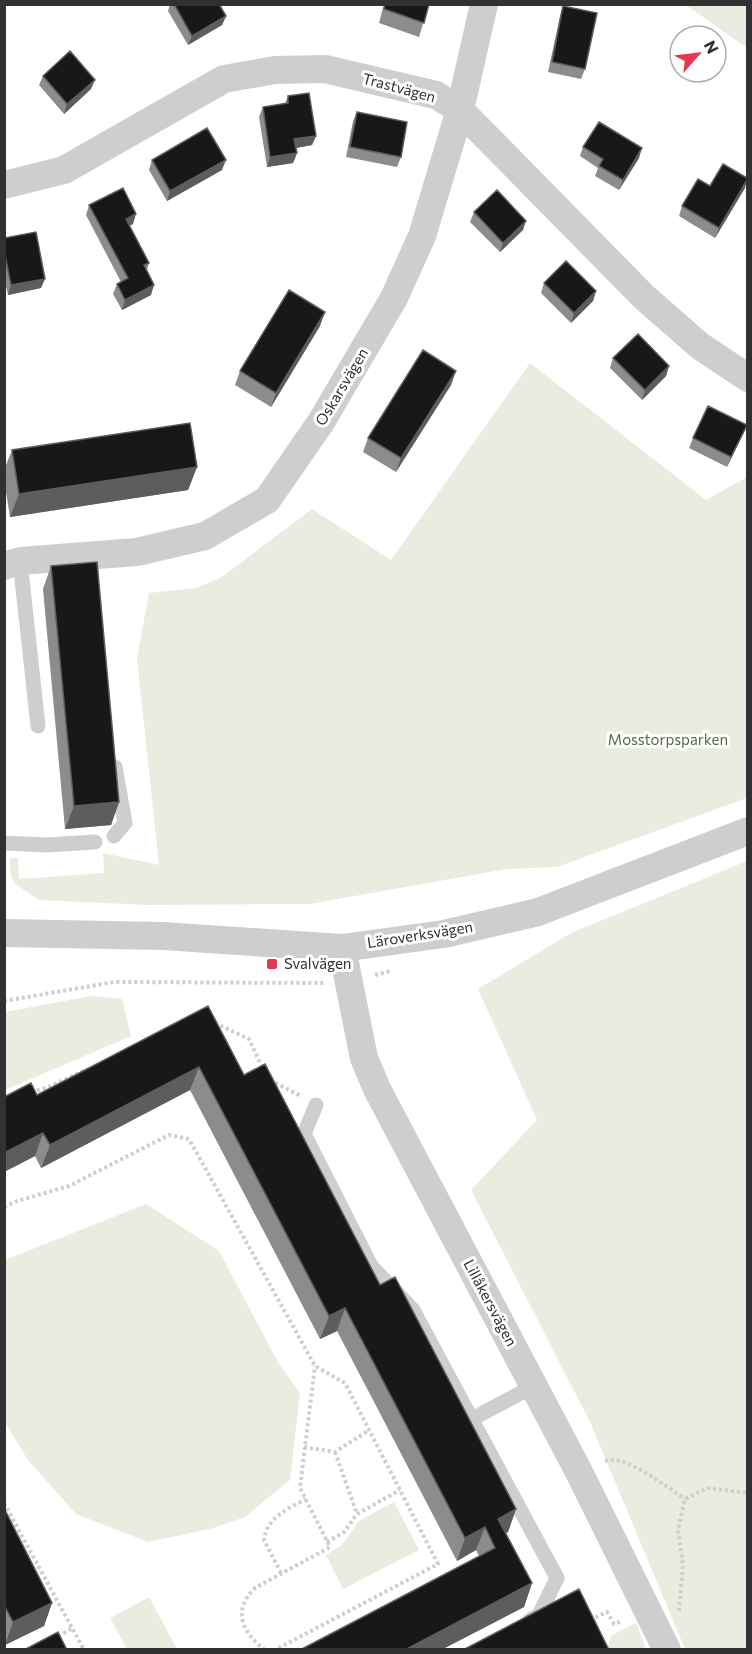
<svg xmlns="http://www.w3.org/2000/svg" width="752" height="1654" viewBox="0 0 752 1654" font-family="Commissioner,sans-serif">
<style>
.green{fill:#e8eddf}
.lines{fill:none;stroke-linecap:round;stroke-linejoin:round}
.path{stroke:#cecece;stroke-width:4;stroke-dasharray:3 3;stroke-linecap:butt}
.lane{stroke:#cecece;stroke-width:15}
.street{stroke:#cecece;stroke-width:28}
.wall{fill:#8c8c8c}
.shaded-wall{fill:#5d5d5d}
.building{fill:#181818;stroke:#5d5d5d;stroke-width:1.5}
.poi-dot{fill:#e33851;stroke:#fff;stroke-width:2}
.labels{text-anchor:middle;stroke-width:6;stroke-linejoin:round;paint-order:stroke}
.street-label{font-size:15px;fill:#313131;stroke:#fff}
.park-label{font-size:15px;fill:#576c3e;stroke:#fff}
.poi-label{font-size:15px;fill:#313131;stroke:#fff;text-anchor:start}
</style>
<rect width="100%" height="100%" fill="#fff"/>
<path class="green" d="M686,5H747V48Z
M530,363L706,500L747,477V798L557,867L507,869L310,904L147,905L39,900L15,884L10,872V858H18L19,879L104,873L103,853L159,865L137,659L149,593L196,588L222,577L312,509L391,560Z
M747,861V1649H685L590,1422L471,1190L537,1120L478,989L571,933Z
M91,996L122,999L131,1036L5,1090V1012Z
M146,1204L219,1251L279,1364L300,1393L290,1480L245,1517L214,1528L148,1542L76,1514L28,1460L5,1422V1260Z
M394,1502L419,1550L343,1589L326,1555L341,1546L359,1521Z
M149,1597L177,1649H127L110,1618Z
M636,1623L646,1649L606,1650L612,1635Z"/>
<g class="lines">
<path class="path" d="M375,975L391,971
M4,1001L114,982L323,983
M215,1023L249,1039L263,1069
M270,1080L301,1096
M31,1092L46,1088L88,1069
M4,1207L17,1201L69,1186L169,1135L189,1139L315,1366L345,1383L438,1564L275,1650
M304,1447L335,1452L369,1430
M335,1452L357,1514
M605,1461C624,1453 668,1488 685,1499
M4,1503L84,1650
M327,1542L344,1532L357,1514L400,1490
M281,1573L264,1540C266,1518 289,1508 306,1499
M679,1611L683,1565L678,1530L685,1499L707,1488L748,1493
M590,1620L607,1612L614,1624L622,1621
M58,1636L73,1628
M265,1650C243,1633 231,1611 255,1588L330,1547L300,1488L315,1366"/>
<path class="lane" d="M20,561L38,726
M114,836L125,823L115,767
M4,843L46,845L95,842
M316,1105L304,1134L371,1266L413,1310L557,1578L539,1615L530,1620
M470,1420L534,1386"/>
<path class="street" d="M4,185L64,170L224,79L275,70L325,69L436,95L460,110L644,297L700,346L748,378
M4,566L20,561L137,552L205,536L267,500L321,422L394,298L422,236L460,110L484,4
M4,933L163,936L342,948L444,934L538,912L748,831
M342,948L364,1058L377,1089L579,1472L667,1650"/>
</g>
<path class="wall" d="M170,4H219L226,16L222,25L188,45L168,11Z
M384,4H429L419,37L379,23Z
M563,6L585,69L581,79L548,72L560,16Z
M43,76L91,89L64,114L39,85Z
M288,96L316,136L312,145L296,148L297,153L293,163L267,167L259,117L263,107L285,104Z
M357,112L401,157L397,167L346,157L353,121Z
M583,147L639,158L619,190L595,176L598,168L580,156Z
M152,160L222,170L167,201L149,170Z
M710,186L745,188L715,238L679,216L682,206Z
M89,205L133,224L129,226L149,263L147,270L151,295L122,310L113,294L117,284L121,282L86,215Z
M474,212L523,230L500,252L470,222Z
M4,238L41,288L8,295L4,278Z
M544,283L596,291L593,301L571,323L541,293Z
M320,326L271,407L235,385L240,371Z
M613,358L669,366L666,376L642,400L610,368Z
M451,385L396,472L363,452L368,438Z
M747,425L743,434L727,467L689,448L693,438Z
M12,450L197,467L188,490L10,517L4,480V470Z
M51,566L119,802L111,825L65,829L43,589Z
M208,1006L244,1075L380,1285L516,1509L508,1532L506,1533L532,1583L524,1607L441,1650H300L479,1556L476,1550L457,1561L337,1331L320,1339L190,1090L41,1168L35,1156L4,1172V1097L37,1095Z
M4,1508L52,1603L44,1626L5,1645Z"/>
<path class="shaded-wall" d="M226,16L222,25L188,45L192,36Z
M95,80L91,89L64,114L67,104Z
M316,136L312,145L291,149L294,139Z
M642,148L639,158L619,190L623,180Z
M297,153L293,163L267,167L270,157Z
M226,160L222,170L167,201L170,191Z
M747,180L745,188L715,238L719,228Z
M136,214L133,224L122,229L126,219Z
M526,221L523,230L500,252L503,243Z
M45,279L41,288L8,295L11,285Z
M154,285L151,295L122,310L125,300Z
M596,291L593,301L571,323L574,313Z
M325,312L320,326L271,407L276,393Z
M669,366L666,376L642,400L645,390Z
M456,371L451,385L396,472L401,458Z
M747,425L743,434L727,467L731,457Z
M197,467L188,490L10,517L19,494Z
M119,802L111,825L65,829L74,806Z
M199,1067L190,1090L41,1168L50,1145Z
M43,1133L35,1156L4,1172V1153Z
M345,1308L337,1331L320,1339L329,1316Z
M516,1509L508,1532L492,1541L498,1519Z
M485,1527L476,1550L457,1561L465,1538Z
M532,1583L524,1607L441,1650H405Z
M52,1603L44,1626L5,1645L13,1622Z"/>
<path class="building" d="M174,4H219L226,16L192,36Z
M385,4H429L424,23L384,9Z
M563,6L597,13L585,69L552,62Z
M70,51L95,80L67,104L43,76Z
M309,93L316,136L294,139L297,153L270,157L263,107L288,103V96Z
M357,112L407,122L401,157L350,147Z
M599,122L642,148L623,180L599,166L603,159L583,147Z
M207,128L226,160L170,191L152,160Z
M723,164L747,178V180L719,228L682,206L698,179L710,186Z
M123,188L136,214L126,219L149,263L144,265L154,285L125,300L117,284L128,278L89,205Z
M497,190L526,221L503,243L474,212Z
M36,232L45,279L11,285L4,250V238Z
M566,261L596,291L574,313L544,283Z
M289,290L325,312L276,393L240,371Z
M638,334L669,366L645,390L613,358Z
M423,350L456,371L401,458L368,438Z
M708,406L747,425L731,457L693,438Z
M190,423L197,467L19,494L12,450Z
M97,562L119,802L74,806L51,566Z
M208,1006L244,1075L265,1064L380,1285L395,1277L516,1509L498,1519L532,1583L405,1650H300L495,1548L485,1527L465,1538L345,1308L329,1316L199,1067L50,1145L43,1133L4,1153V1097L31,1083L37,1095Z
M4,1508L52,1603L13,1622L4,1605Z
M579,1589L609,1650H463Z
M58,1632L67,1650H24Z"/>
<rect class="poi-dot" x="266" y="958" width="12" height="12" rx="3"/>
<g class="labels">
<g class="street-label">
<text transform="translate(399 88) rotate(15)" y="5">Trastvägen</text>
<text transform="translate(342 387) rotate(-59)" y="5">Oskarsvägen</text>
<text transform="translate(420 935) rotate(-9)" y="5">Läroverksvägen</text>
<text transform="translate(490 1303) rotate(62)" y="5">Lillåkersvägen</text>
</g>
<g class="park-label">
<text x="668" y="745">Mosstorpsparken</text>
</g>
<g class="poi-label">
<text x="284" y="969">Svalvägen</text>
</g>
</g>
<rect width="752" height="1654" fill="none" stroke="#313131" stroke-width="12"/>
<g transform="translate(698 54) rotate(62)"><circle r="28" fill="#ffffff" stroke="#adadad" stroke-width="1.5"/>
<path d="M0-4.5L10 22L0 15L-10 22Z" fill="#e33851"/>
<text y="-9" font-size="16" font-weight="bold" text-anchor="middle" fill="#313131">N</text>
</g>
</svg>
